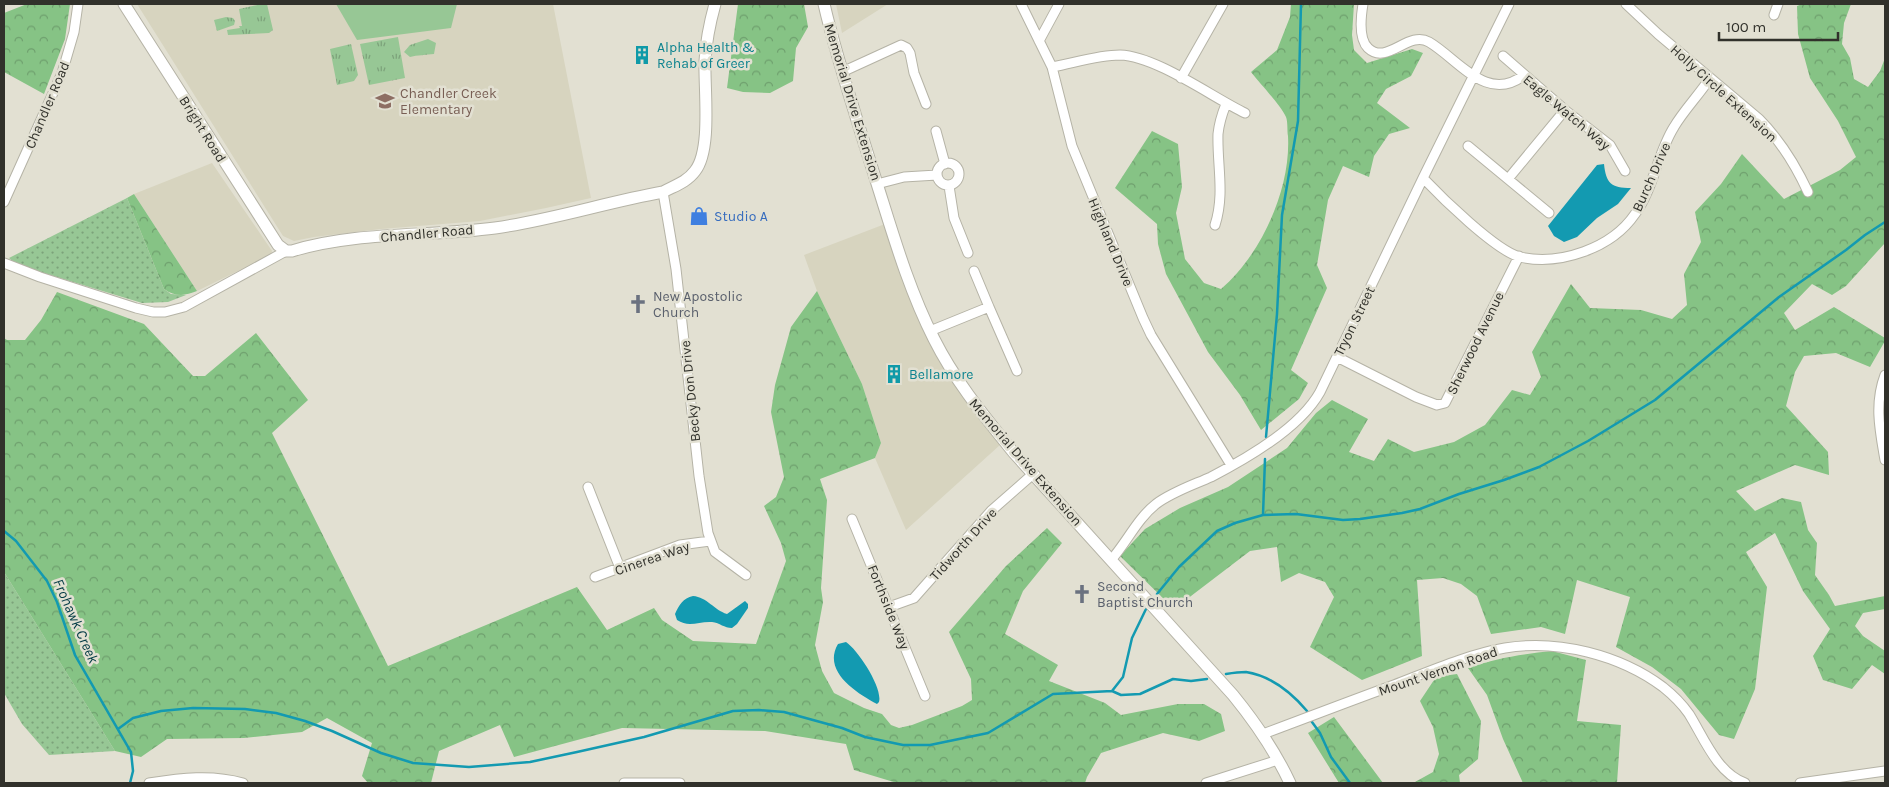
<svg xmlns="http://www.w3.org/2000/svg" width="1889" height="787" viewBox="0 0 1889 787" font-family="Karla,sans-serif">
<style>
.built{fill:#d7d4bf}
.grass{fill:url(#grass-dots)}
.forest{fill:url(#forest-crowns)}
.park{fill:url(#park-tufts)}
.pitch{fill:#97c795}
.water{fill:#139ab1}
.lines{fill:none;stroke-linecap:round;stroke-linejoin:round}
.stream{stroke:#139ab1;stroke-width:2.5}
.minor-casing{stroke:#b5b3a6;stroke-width:11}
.tertiary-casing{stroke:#b5b3a6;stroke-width:13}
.minor{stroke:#fff;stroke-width:9}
.tertiary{stroke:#fff;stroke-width:11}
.labels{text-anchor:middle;stroke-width:5;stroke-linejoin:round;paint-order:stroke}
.culture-label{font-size:14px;fill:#0d838f;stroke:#e2e0d2;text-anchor:start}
.education-label{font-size:14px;fill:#785e54;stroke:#e2e0d2;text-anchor:start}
.street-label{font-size:14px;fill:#31312b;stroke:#e2e0d2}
.shop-label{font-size:14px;fill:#366cbe;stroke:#e2e0d2;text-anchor:start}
.worship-label{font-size:14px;fill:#5b616d;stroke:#e2e0d2;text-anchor:start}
.water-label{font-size:15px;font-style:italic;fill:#033b45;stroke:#e2e0d2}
</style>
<defs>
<pattern id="grass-dots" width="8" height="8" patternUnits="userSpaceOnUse" patternTransform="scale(1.25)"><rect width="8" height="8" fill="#97c795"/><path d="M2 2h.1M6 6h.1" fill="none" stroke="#7ca27a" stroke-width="1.8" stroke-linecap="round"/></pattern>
<pattern id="forest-crowns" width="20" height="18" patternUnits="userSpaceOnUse" patternTransform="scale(1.25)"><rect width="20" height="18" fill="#86c385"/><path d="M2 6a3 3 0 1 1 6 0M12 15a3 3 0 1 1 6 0" fill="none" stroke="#6e9f6d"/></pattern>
<pattern id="park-tufts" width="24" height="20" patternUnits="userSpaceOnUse" patternTransform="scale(1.25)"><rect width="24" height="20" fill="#97c795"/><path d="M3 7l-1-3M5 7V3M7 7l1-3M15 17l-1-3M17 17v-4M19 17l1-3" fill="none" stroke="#7ca27a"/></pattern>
</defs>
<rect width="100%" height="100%" fill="#e2e0d2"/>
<path class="built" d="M137,4H553L591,198L546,208L480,221L381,229L314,237L294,241L283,236Z
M836,4H888L842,33Z
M212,163L272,251L271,255L197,291L134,194Z
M885,224L919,321L957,388L1000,445L906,530L875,458L881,443L862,384L817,291L804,255Z"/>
<path class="grass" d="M127,198L164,289L171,294L186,295L168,302L142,303L17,265L9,258Z
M4,572L115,751L49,755L22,724L4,693Z"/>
<path class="forest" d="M27,4H70L65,39L44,94L4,72V13Z
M738,4H804L808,27L796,48L793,81L770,93L743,92L727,88Z
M1291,4H1354L1352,35L1354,50L1367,63L1412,49L1423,53L1411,76L1386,89L1377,103L1410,128L1389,134L1374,156L1369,177L1343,166L1328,200L1317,265L1327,288L1291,370L1308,383L1299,399L1261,430L1240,395L1208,352L1166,274L1158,244L1157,224L1115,188L1152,131L1178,144L1182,187L1176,213L1185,259L1204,283L1221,289C1261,255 1291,189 1288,136C1287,131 1288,122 1286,117C1279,103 1261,85 1251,72L1277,50L1290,17Z
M1802,4H1851L1844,23L1842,44L1850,58L1854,79L1868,87L1880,71L1885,58V243L1846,286L1832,295L1812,284L1784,313L1795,330L1834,307L1885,338V341L1870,367L1836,353L1804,356L1795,372L1786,406L1828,452L1829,475L1795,465L1736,491L1755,511L1782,498L1801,502L1808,530L1817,543L1815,575L1829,595L1835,606L1885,596V609L1863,613L1855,626L1863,636L1885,651V674L1872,665L1852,689L1823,680L1813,656L1830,629L1803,591L1775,533L1746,552L1767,587L1755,689L1734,739L1719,735L1681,689L1652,667L1616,647L1630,597L1577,580L1565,634L1541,627L1491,634L1477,596L1461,584L1443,578L1417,580L1422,656L1362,680L1310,647L1334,597L1325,582L1299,573L1281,582L1277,547L1250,551L1174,609L1120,556L1145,529L1180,508L1228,487L1287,448L1316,413L1332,400L1368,419L1349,452L1374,461L1388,439L1414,452L1454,442L1485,425L1512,390L1530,395L1541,377L1532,352L1571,284L1590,308L1641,310L1672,319L1687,305L1684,274L1701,242L1695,212L1721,184L1742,154L1784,199L1840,170L1856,157L1838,121L1810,78L1798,34L1797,6Z
M134,194L197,291C185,296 175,297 164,289L127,198Z
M817,291L862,384L881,443L875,458L820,479L827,500L821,588L823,602L815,645L822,671L834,693L864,708L882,714L891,725L899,728L912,725L962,706L972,700L971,679L949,632L1006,566L1047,528L1062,543L1023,591L1005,634L1058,665L1049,681L1105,703L1121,715L1178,704H1204L1221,714L1225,731L1199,741L1163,733L1101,753L1087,777L1085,783H897L854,770L846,744L765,731L622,728L514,757L500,725L439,751L431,783H368L362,776L372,743L327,718L302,732L244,738L167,739L141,757L115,751L4,572V338L7,340H25L41,320L57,292L144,324L193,376H205L256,333L308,400L272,433L388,666L577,587L607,630L654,608L662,620L693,641L756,644L786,561L781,543L764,506L776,497L784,477L771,412L775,385L791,327Z
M1552,651L1586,660L1577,721L1621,725L1617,783H1523L1503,739L1487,695L1468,668C1495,658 1523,654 1552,651Z
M1457,674L1481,721L1478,759L1459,775L1460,783H1409L1415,782L1433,772L1439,754L1433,727L1420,701L1436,677Z
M1334,717L1383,783H1339L1308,733Z"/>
<path class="park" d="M262,4H267L273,30L269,33L228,35L227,30L240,28L239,26H242L239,9Z
M226,17L233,18L235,21L234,25L217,31L214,20Z
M398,37L405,78L369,85L360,44Z
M428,39L436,43L434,54C426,55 417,55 410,57L404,52L410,45Z
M351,44L358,75L354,81L337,85L330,49Z"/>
<path class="pitch" d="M336,4H457L451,28L357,40Z"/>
<path class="water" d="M1604,164C1606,183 1611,188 1631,188L1618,204L1597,218L1577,237L1564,242L1554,236L1548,226L1597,165Z
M693,596C707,597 714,610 727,614L745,601L748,604V608L737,624L732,628C724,628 720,623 712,622C699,621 689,628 677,620L675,614C679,605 683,598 693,596Z
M846,642C858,650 883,688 879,702L877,704C856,693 822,671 838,644Z"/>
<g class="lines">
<path class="stream" d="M1266,437L1277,314L1282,215L1298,121L1301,4
M1263,515L1265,459
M4,531L16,541L47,581L57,602L75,655L131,752L133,771L130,783
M1157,594L1179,567L1217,531L1235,523L1263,515L1296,514L1343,520L1360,519L1402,513L1420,509L1459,494L1504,480L1539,467L1588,441L1655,400L1779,297L1846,250L1865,235L1885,222
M1226,674C1232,673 1239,672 1246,672C1271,676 1291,692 1307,711
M1112,691L1123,677L1132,638L1146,609
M1312,722L1320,733L1331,757L1350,783
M118,729L133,718L161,711L193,708L245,709L276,713L305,721L332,731L381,753L413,763L469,767L530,762L577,752L644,737L733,711L759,710L784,712L842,728L865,737L903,745H930L988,733L1053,694L1112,691L1121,695L1140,694L1173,679L1191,681L1207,679"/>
<g class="minor-casing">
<path id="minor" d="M1021,4L1052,67L1072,146L1143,318L1151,335L1231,465
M1363,4C1361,16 1358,38 1368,48C1387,66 1408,30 1429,42C1458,59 1487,104 1524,75
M1626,4L1658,34L1759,119C1781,141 1795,164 1808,192
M1774,15L1778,4
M1039,41L1059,4
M1503,56L1565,110L1610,145L1625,171
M1052,67C1074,63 1098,55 1120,55C1156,56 1212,97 1245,113
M842,72L901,45L907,48L910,53L914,73L926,104
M1181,78L1223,4
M936,131L945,164
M1468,146L1549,213
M937 174a11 11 0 1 1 22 0a11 11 0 1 1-22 0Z
M1423,178C1441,197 1496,251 1520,257C1560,266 1612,248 1635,214C1654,188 1657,154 1674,127C1684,110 1699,95 1710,78
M1508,179L1565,110
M877,184L904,177L937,175
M949,186L954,218L968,253
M663,192L676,269L699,476L708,533L715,552L746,575
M4,202L62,73L74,32L78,4
M1215,225C1225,194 1217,165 1218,134C1219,124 1222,114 1226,104
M4,263L40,277L136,308L153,312H165L184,307L286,251
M974,271L989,307
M930,331L989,307L1017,371
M1337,357L1416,397L1437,405L1445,403L1519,256
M1885,375C1874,404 1880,431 1885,460
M588,487L620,568
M852,519L925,696
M1111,560C1127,542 1137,519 1156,504C1172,492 1193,485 1211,477C1248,458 1300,428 1320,392L1423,178L1509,4
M595,577L680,545L710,541
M889,607L914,598L991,511L1033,474
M1263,734C1306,718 1350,701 1394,685C1428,672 1469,654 1505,648C1558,639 1620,655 1663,687C1673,695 1682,704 1689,714C1704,738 1717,773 1745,783
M149,783C181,778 212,774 243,783
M624,783H680
M1206,783L1278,760
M1800,783L1885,771"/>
</g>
<g class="tertiary-casing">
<path id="tertiary" d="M124,4L278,245L286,251H292C357,231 428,237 495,228C552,220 607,202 663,192C674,186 687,182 695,171C712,150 704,89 705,61C706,41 710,22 715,4
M824,4C837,60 856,116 873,171C891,227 907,286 934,339C955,381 985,417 1014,453L1233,695C1255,722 1275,751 1290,783"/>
</g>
<use href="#minor" class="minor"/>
<use href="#tertiary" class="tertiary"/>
</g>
<defs>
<g id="building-bare" transform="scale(1.5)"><path d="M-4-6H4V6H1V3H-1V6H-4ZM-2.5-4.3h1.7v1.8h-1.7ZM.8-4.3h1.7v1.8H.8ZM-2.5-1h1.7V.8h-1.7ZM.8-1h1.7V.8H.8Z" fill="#0f9aa8" stroke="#e2e0d2" stroke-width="2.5" paint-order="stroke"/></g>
<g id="school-bare" transform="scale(1.5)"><path d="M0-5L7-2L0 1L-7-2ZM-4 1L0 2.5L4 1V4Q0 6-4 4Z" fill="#8d6e63" stroke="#e2e0d2" stroke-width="2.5" paint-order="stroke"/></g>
<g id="shop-bare" transform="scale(1.5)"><path d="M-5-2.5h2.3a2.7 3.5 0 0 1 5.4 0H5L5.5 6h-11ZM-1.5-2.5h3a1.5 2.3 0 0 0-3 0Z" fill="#3f7fe0" stroke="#e2e0d2" stroke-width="2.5" paint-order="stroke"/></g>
<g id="church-bare" transform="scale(1.5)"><path d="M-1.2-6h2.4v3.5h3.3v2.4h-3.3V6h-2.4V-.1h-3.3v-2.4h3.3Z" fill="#6b7280" stroke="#e2e0d2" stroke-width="2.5" paint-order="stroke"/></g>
</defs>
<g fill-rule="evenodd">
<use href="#building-bare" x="642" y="55"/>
<use href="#school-bare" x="385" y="101"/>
<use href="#shop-bare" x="699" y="216"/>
<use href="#church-bare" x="638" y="304"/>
<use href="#building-bare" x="894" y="374"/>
<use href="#church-bare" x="1082" y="594"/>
</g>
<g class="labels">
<g class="culture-label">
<text x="657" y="52">Alpha Health &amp;<tspan x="657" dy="16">Rehab of Greer</tspan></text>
<text x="909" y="379">Bellamore</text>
</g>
<g class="education-label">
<text x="400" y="98">Chandler Creek<tspan x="400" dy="16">Elementary</tspan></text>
</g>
<g class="street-label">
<text transform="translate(1724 93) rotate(42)" y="5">Holly Circle Extension</text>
<text transform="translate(853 102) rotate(73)" y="5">Memorial Drive Extension</text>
<text transform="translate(47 105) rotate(-67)" y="5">Chandler Road</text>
<text transform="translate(1567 112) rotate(40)" y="5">Eagle Watch Way</text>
<text transform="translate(203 129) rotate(58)" y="5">Bright Road</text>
<text transform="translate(1651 177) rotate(-66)" y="5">Burch Drive</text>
<text transform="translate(427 233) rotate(-5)" y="5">Chandler Road</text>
<text transform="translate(1111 242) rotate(67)" y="5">Highland Drive</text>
<text transform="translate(1354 321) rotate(-64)" y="5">Tryon Street</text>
<text transform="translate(1475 343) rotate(-64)" y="5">Sherwood Avenue</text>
<text transform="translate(690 391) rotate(-96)" y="5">Becky Don Drive</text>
<text transform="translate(1026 462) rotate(49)" y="5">Memorial Drive Extension</text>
<text transform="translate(963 544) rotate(-48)" y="5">Tidworth Drive</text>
<text transform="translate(652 558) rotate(-19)" y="5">Cinerea Way</text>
<text transform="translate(889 607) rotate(68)" y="5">Forthside Way</text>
<text transform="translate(1438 671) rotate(-19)" y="5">Mount Vernon Road</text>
</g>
<g class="shop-label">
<text x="714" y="221">Studio A</text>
</g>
<g class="worship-label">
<text x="653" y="301">New Apostolic<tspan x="653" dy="16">Church</tspan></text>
<text x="1097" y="591">Second<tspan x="1097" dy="16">Baptist Church</tspan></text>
</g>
<g class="water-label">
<text transform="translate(76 621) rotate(66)" y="5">Frohawk Creek</text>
</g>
</g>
<rect width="1889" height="787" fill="none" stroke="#31312b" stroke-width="10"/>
<path d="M1719 32v8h119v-8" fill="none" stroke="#31312b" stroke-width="2.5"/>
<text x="1726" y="32" font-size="15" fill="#31312b" stroke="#e2e0d2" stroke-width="4" paint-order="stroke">100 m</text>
</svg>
